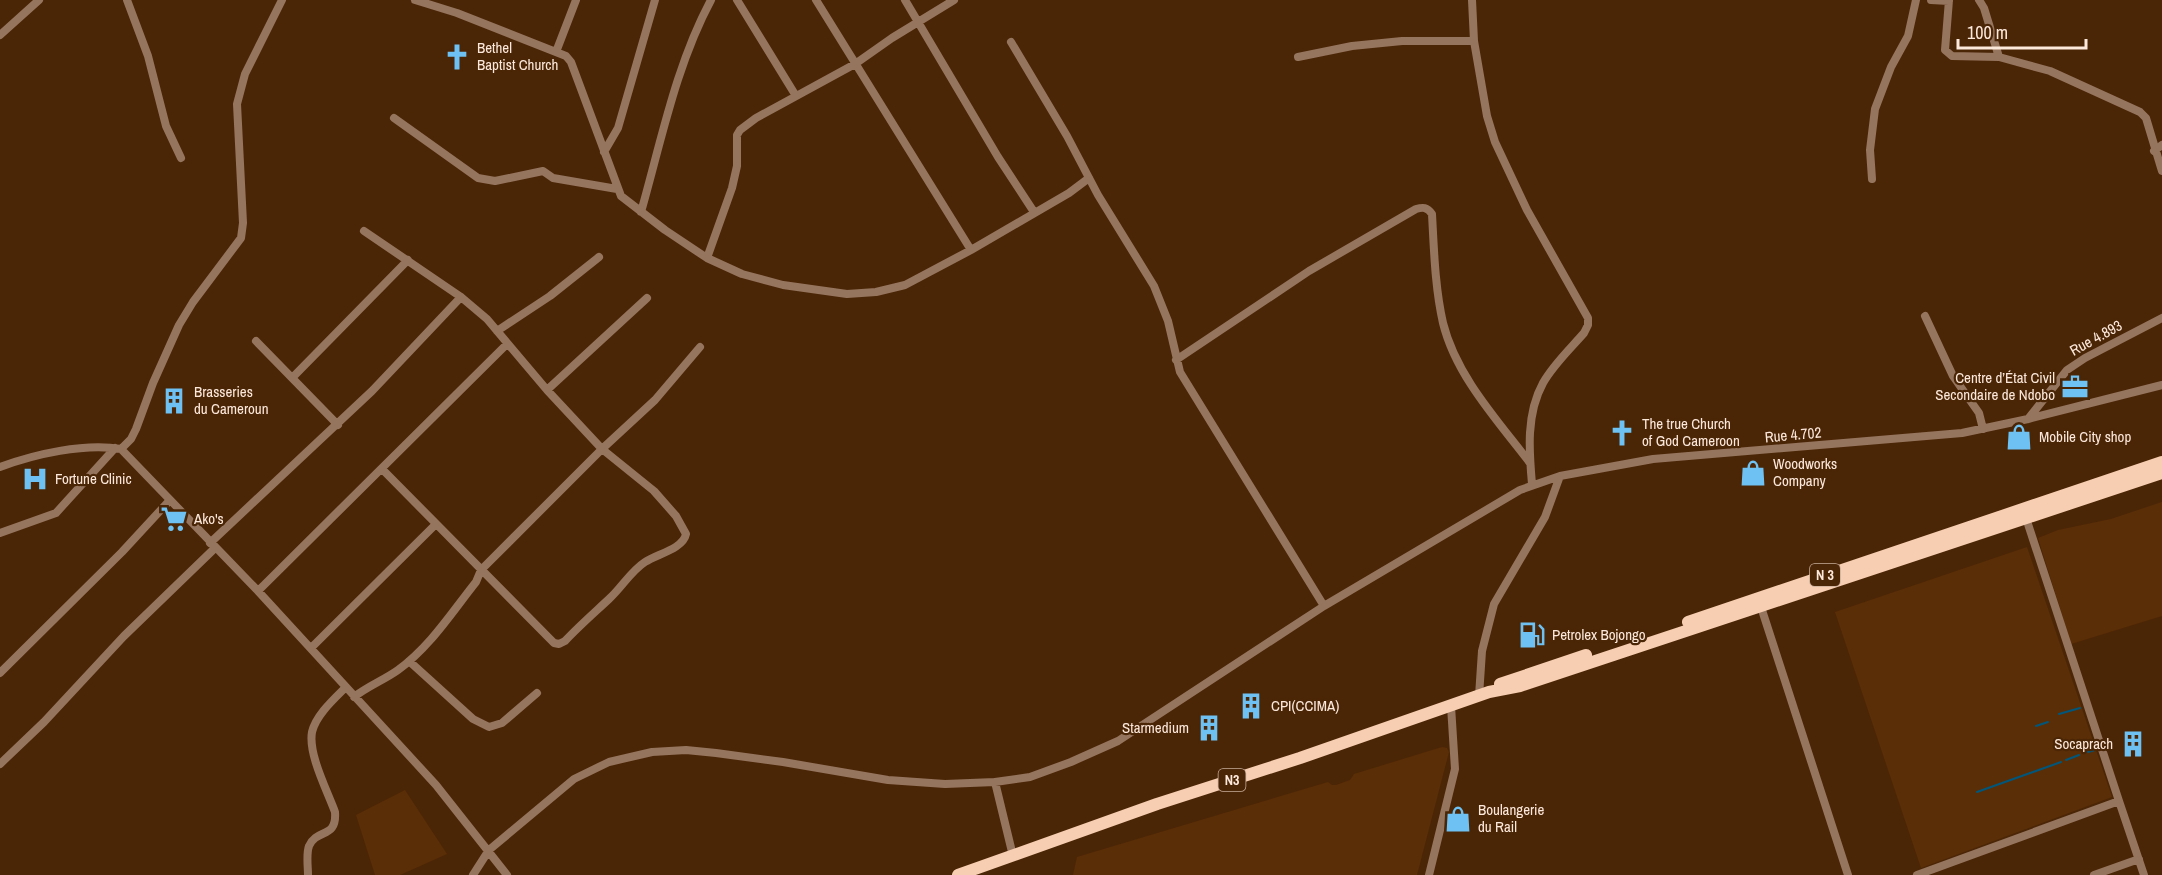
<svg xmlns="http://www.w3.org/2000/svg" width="2162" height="875" viewBox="0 0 2162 875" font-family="'Archivo Narrow',sans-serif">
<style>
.built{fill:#5a2e07}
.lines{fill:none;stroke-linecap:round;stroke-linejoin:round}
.stream{stroke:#00577b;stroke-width:2}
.minor{stroke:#96755f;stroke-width:8}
.trunk{stroke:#f8ceb2;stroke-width:12}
.labels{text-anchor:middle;stroke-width:4.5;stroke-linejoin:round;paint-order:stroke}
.shield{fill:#4b2606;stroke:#c8ae9c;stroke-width:1.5}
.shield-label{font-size:14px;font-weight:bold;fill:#fde9dc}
.poi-label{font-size:15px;fill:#fde9dc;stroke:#4b2606;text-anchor:start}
.street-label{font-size:15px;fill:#fde9dc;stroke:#4b2606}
</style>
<rect width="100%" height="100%" fill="#4b2606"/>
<path class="built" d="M2162,502V616L2071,644L2038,538L2058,530L2111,519Z
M2027,547L2112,797L1921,868L1835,612Z
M1442,747L1447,748L1449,752L1417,875H1073L1077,857L1328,782L1332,785H1336L1350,780L1354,774Z
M405,790L447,854L400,875H375L356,815Z"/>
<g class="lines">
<path class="stream" d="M2059,714L2080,708
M2036,726L2048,722
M2088,752L2095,750
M2066,760L2079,755
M1977,792L2061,762"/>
<path class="minor" d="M127,0L148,56L166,126L181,158
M415,0L457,13L566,56L571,62L621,196L665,230L707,258L742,274L783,285L847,294L876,292L905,285L971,250L1069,193L1089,178
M737,0L796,96
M816,0L971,250
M905,0L998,157L1034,212
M1472,0L1474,41L1487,116L1495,142L1527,210L1588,318V325L1584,333C1570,349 1553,365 1543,383C1526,414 1529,451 1532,484
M1931,0L1949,1
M1949,0L1945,50L1952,56L1999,57L2050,71L2140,112L2146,118L2162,171
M1979,0L1984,8L1999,57
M0,35L39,0
M1011,42L1067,136L1098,195L1154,286L1168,321L1180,372L1324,606
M556,52L576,0
M1298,57L1352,46L1402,41H1474
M394,118L478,178L495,181L543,171L553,178L617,189
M2154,151L2162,145
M604,152L618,128L655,0
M1872,179L1870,150L1875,109L1891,67L1908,36L1916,0
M641,212C661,142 676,65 711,0
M364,231L461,297L487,319L547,390L602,449L654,491L676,516L686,534C683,549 657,554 645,562C631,571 622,587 609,599C594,613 579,626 565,641L559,644L554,643L382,469
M707,258L732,188L737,166V135L740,130L756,118L855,64L892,38L954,0
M1925,316L1953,376L1979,413L1983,429
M497,331L550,296L599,257
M256,341L338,425
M1176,360L1309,271L1416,209C1423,207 1427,207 1432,214C1434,250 1435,288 1443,323C1456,376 1498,421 1530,463
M292,378L408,260
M547,390L647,298
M2028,419L2067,370L2085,358L2162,318
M121,449L131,439L136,429L153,383L179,325L193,302L241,238L243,223L237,104L245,74L282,0
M0,467C35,454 84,443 121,449L258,591L436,785L507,875
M2026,518L2119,801
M0,533L56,513L115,448
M210,543L372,391L461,297
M258,591L507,344
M1761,607L1848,875
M311,648L436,524
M409,661L473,719L489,727L502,723L537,693
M0,673L122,552L170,500
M1479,696L1482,651L1494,604L1545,517L1560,476
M354,697C368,686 384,680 398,670C430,647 452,612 476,582L481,570L602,449L655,400L700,347
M0,764L44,722L124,636L215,548
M995,782L1013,856
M308,875C308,866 306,854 309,846C317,828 337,839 335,812C327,790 308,754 312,732C316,715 334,699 346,687
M473,875L489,850L574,779L609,762L652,752L686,750L716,753L783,762L888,780L945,784L995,782L1030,777L1071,762L1118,741L1324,606L1520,490L1560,476L1653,459L1962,433L2028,419L2162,385
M1429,875L1455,769L1451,706
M1917,875L2119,801L2144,875
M2094,875L2139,859"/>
<path class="trunk" d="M1688,622L2162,462
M1500,684L1586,655
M958,875L1157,804L1300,758L1489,692L1520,686L2162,473"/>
</g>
<defs>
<g id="church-bare" transform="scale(2.07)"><path d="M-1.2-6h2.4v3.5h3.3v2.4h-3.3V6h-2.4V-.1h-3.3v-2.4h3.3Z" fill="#6dc2f3" stroke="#4b2606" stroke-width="2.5" paint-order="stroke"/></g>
<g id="office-bare" transform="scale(2.07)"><path d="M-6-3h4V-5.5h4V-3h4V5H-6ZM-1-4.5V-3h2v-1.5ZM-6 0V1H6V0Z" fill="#6dc2f3" stroke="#4b2606" stroke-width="2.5" paint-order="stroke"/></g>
<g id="building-bare" transform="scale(2.07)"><path d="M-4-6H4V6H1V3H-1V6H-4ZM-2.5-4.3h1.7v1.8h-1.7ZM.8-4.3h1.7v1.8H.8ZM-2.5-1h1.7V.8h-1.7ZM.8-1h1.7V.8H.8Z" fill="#6dc2f3" stroke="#4b2606" stroke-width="2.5" paint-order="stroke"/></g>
<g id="shop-bare" transform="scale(2.07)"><path d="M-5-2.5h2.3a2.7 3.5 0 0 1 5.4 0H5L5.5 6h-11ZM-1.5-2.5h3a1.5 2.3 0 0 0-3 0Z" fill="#6dc2f3" stroke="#4b2606" stroke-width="2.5" paint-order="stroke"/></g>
<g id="hospital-bare" transform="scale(2.07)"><path d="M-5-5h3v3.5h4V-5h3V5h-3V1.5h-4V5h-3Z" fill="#6dc2f3" stroke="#4b2606" stroke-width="2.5" paint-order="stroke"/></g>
<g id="supermarket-bare" transform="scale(2.07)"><path d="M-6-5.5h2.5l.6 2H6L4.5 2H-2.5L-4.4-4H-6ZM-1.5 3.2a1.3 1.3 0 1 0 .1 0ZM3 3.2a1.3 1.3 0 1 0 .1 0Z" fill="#6dc2f3" stroke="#4b2606" stroke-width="2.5" paint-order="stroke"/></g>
<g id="fuel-bare" transform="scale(2.07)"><path d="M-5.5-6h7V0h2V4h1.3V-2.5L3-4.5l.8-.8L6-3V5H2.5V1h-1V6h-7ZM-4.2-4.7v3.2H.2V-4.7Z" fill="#6dc2f3" stroke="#4b2606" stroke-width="2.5" paint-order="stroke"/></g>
</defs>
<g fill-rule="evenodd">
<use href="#church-bare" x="457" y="57"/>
<use href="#office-bare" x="2075" y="387"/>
<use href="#building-bare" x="174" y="401"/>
<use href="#church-bare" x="1622" y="433"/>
<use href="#shop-bare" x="2019" y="437"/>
<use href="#shop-bare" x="1753" y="473"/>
<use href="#hospital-bare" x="35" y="479"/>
<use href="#supermarket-bare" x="174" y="519"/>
<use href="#fuel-bare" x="1532" y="635"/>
<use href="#building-bare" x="1251" y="706"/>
<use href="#building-bare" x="1209" y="728"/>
<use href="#building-bare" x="2133" y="744"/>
<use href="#shop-bare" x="1458" y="819"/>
</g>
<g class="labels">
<g class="shield">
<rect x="1810" y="564" width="30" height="22" rx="4.5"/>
<rect x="1218.5" y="769" width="27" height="22" rx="4.5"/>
</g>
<g class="shield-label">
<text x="1825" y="580">N 3</text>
<text x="1232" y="785">N3</text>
</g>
<g class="poi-label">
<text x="477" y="53">Bethel<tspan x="477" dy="17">Baptist Church</tspan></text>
<text x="2055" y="383" text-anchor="end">Centre d’État Civil<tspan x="2055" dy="17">Secondaire de Ndobo</tspan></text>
<text x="194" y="397">Brasseries<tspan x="194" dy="17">du Cameroun</tspan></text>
<text x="1642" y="429">The true Church<tspan x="1642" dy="17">of God Cameroon</tspan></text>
<text x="2039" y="442">Mobile City shop</text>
<text x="1773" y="469">Woodworks<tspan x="1773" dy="17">Company</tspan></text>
<text x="55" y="484">Fortune Clinic</text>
<text x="194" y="524">Ako's</text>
<text x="1552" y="640">Petrolex Bojongo</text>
<text x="1271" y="711">CPI(CCIMA)</text>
<text x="1189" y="733" text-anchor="end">Starmedium</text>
<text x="2113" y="749" text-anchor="end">Socaprach</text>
<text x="1478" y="815">Boulangerie<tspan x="1478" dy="17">du Rail</tspan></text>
</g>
<g class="street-label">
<text transform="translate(2096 338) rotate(-29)" y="5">Rue 4.893</text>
<text transform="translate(1793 435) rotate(-5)" y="5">Rue 4.702</text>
</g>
</g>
<path d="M1958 39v9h128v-9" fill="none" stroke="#fde9dc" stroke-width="3"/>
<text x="1967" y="39" font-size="18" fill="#fde9dc" stroke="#4b2606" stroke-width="4.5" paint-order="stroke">100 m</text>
</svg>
